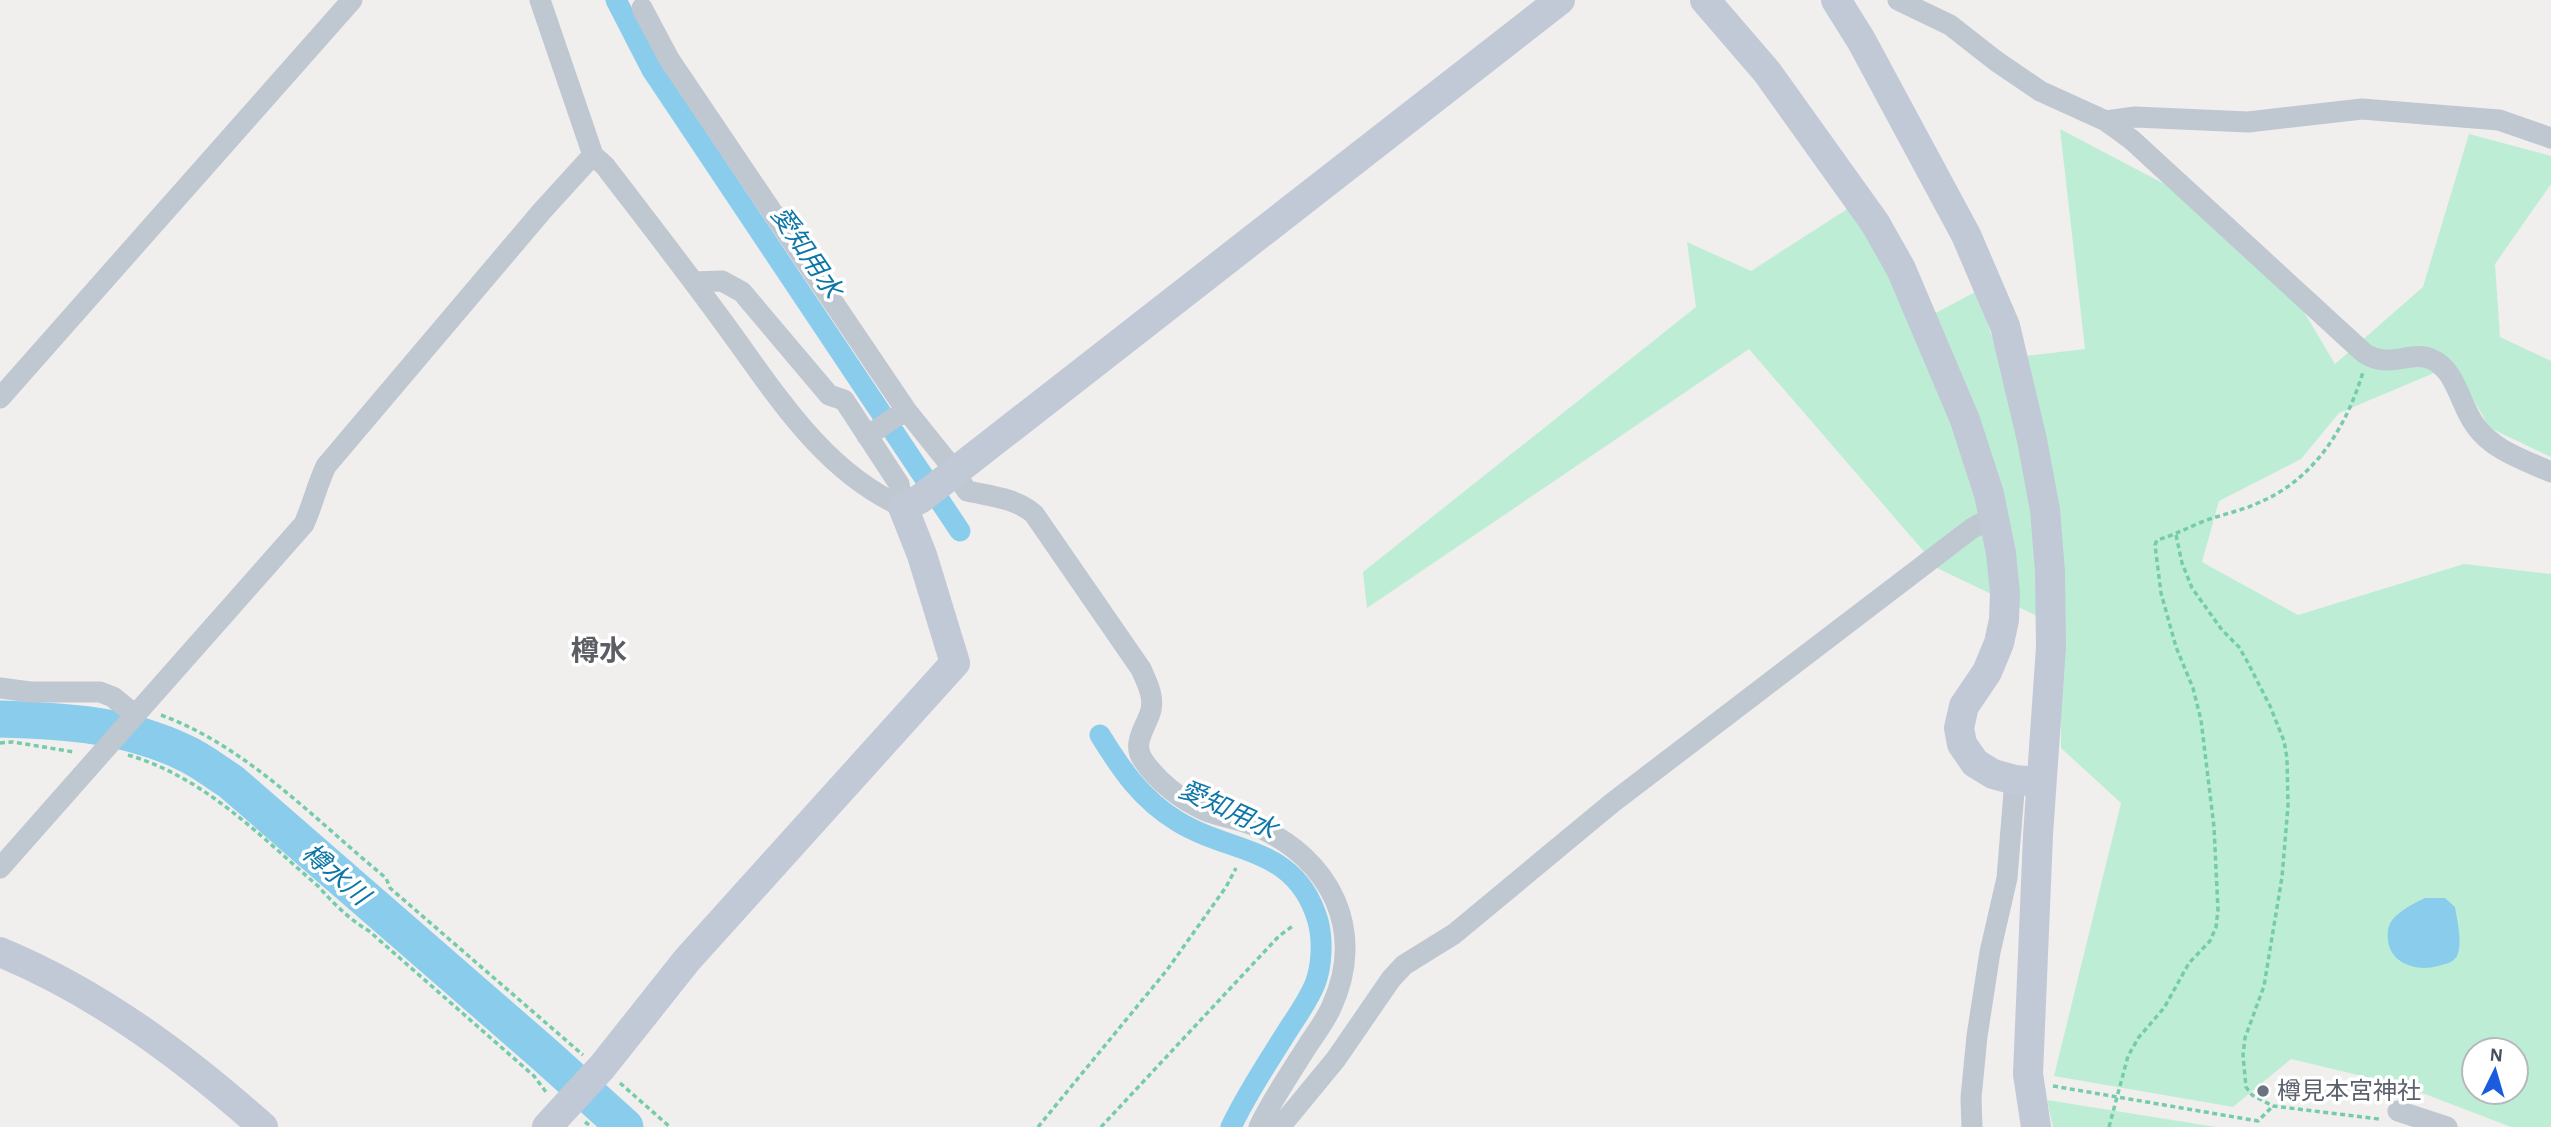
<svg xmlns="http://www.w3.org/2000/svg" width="2551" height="1127" viewBox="0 0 2551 1127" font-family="'Alegreya Sans','Noto Sans JP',sans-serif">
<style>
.green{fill:#bdeed5;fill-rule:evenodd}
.water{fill:#8acceb}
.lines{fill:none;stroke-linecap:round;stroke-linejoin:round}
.canal{stroke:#8acceb;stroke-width:21}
.river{stroke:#8acceb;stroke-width:37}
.path{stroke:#75ccaa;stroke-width:3.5;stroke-dasharray:5 3.5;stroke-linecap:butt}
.street{stroke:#bfc7d0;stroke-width:21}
.secondary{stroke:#c1c9d7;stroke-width:30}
.worship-dot{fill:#6b7280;stroke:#fff;stroke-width:2.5}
.labels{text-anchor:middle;stroke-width:7;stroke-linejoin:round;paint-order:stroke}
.worship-label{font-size:24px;fill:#5b616d;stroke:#fff;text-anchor:start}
.water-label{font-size:26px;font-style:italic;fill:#0e77a7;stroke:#fff}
.quarter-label{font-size:28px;font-weight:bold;fill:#5b5e63;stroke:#fff}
</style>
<rect width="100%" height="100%" fill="#f1eeee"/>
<path class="green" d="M2060,129L2174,189L2300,305L2335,364L2423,287L2469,134L2551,156V184L2495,264L2500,337L2551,361V457L2490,428L2453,365L2339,413L2301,459L2219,501L2202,562L2298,615L2464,564L2551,574V1127H2511L2404,1086L2291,1059L2233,1107L2054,1076L2121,803L2061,748L2060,627L1939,569L1749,349L1367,608L1363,572L1696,307L1687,242L1751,271L1852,206L1917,323L1977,291L1999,359L2085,349ZM2474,1050H2516V1092H2474Z
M2047,1100L2216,1127H2053Z"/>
<path class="water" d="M2425,898H2445L2455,907C2457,920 2463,943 2457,956C2453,963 2445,964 2438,966C2418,972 2390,964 2388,940C2387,932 2388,925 2393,919C2401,910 2414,903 2425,898Z"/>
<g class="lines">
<path class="canal" d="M616,0L652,70L960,531
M1100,735C1121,769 1141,799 1177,821C1232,855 1296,845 1318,921C1323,940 1322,966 1315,984C1308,1001 1297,1016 1288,1030C1268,1062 1247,1093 1231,1127"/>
<path class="river" d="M0,719C65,721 125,724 185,753C201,760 215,772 230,781L544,1054L625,1127"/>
<path class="path" d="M2176,535L2182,563L2192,588L2222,630L2239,647L2247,661L2270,706L2284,741L2287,758L2288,806L2282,877L2264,986L2245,1038L2243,1055L2246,1087L2252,1095L2273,1106L2379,1119
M161,715C248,747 315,820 386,878L390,888L583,1055
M0,743L13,742L74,752
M128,755C204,777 259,835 318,886C333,903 349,919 369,931L534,1076L546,1092
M620,1083L670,1127
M2053,1086L2258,1121L2273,1106
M585,1122L592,1127
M1038,1127L1167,970L1226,887L1236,868
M1101,1127L1279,936L1294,925
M2109,1127L2128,1056L2139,1037L2164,1008L2189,963L2210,941L2216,927L2218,910L2214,827L2201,720L2193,688L2176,647L2161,593L2155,545L2157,540C2172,536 2183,530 2197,524C2217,515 2239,512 2258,503C2314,480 2346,428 2363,372"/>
<path class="street" d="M540,0L593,155L605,166C644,217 683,267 721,319C773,389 820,470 903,507
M1898,0L1950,25L1996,61L2040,91L2106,121L2132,140L2364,353C2390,370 2410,350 2431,359C2456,369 2460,405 2475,425C2492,450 2524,460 2551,472
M642,8L669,59L906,410L947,461L967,491C990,496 1016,498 1034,514L1141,669C1147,683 1154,695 1151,710C1147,726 1131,743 1143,760C1157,781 1181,800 1204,810C1221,817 1239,819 1255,826C1331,858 1367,931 1331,1008C1325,1021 1316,1033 1308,1045C1291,1072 1273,1098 1259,1127
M2106,121L2135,117L2248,122L2362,109L2499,120L2551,138
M694,282L722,281L742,292L829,395L844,400L899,484L903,507
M0,398L352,0
M867,436L906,410
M0,688L30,692H100L113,697L135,715
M0,868L304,524C313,504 317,485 326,466L542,211L593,155
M2398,1111L2447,1127
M1280,1127L1336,1059L1391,979L1404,965L1454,934L1612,803L1971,529L1994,516
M1972,1127L1971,1098L1977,1036L1990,952L2007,878L2015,780"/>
<path class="secondary" d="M1705,0L1767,72L1875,223L1901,269L1965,420L1989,494L2001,553L2005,593L2004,620L1999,643L1987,672L1964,706L1959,728L1962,744L1975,763L1993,774L2015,780L2041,782
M1836,0L1861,40L1966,235L2005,326L2032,440L2045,510L2050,572L2051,647L2038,835L2028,1074L2036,1127
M0,952C99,993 184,1057 263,1127
M547,1127L602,1067L687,960L955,663L922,555L903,507L920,499L1560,0"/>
</g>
<circle class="worship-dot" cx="2263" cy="1091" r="7"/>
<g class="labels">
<g class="worship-label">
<text x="2277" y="1099">樽見本宮神社</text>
</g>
<g class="water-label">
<text transform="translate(807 252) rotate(56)" y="9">愛知用水</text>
<text transform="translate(1228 809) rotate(25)" y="9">愛知用水</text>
<text transform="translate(336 874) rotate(41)" y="9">樽水川</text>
</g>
<g class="quarter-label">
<text x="599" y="660">樽水</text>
</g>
</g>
<g transform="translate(2495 1071) rotate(5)"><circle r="33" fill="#ffffff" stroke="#b5b9bd" stroke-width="2"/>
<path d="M0-5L12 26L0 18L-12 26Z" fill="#1b5bde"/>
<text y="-10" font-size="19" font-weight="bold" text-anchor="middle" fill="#474f5b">N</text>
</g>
</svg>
